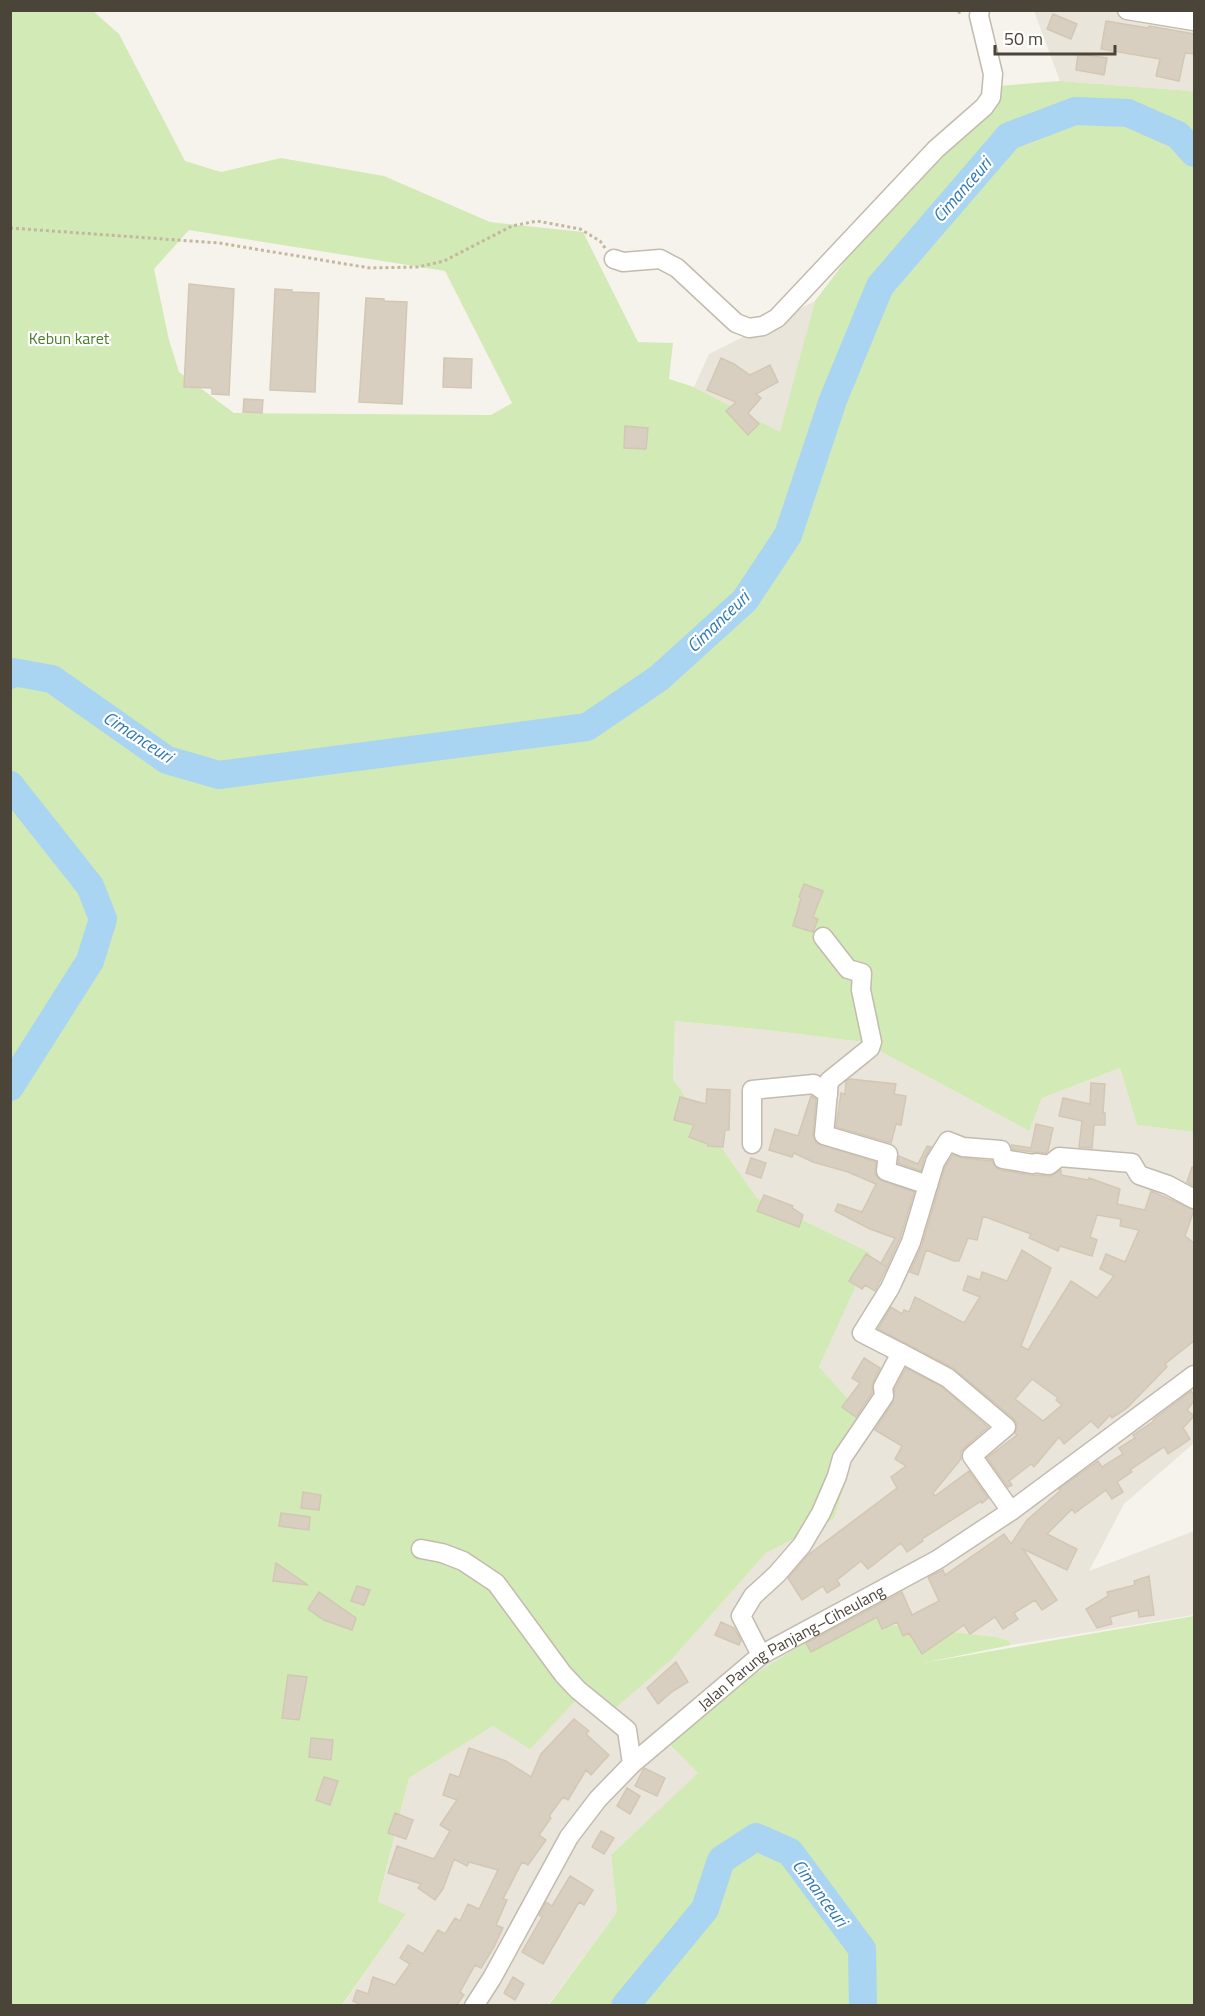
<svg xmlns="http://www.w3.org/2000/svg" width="1205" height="2016" viewBox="0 0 1205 2016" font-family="'Titillium Web',sans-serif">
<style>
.residential{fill:#eae5da}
.green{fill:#d2eab5;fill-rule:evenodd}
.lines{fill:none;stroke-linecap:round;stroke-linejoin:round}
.river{stroke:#a9d4f2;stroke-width:28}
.building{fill:#d8cfc1;stroke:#d3c7b4;stroke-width:1.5;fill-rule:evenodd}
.minor-casing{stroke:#c2bbae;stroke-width:21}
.path{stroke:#c4b79f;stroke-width:3;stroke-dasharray:3 3;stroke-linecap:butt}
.minor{stroke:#fff;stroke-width:18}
.labels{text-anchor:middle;stroke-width:4.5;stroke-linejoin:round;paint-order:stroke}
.park-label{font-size:16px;fill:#4a7f2a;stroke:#fff}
.street-label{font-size:16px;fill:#4b4439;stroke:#fff}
.water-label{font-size:18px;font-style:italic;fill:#2e7ab2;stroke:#fff}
</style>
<rect width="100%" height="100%" fill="#f6f3ec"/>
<path class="residential" d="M1034,11H1148L1194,29V94L1189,91L1060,81Z
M815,301L781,433L694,387L709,354Z
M675,1021L767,1030L863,1042L1029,1131L1042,1098L1120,1068L1137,1125L1194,1132V1443L1124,1504L1089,1571L1194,1531V1615L1011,1645L1009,1641L996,1637L893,1625L878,1598L667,1743L699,1773L611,1855L617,1912L548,2005L342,2006L406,1914L378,1903L409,1778L493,1726L578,1698L673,1658L766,1553L834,1519L865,1417L819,1367L871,1253L757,1198L673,1079Z"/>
<path class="green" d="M11,11H93L119,34L185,161L221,172L281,158L384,176L490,222L583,232L638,342L673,343L669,379L694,387L780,432L815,301L903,184L999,86L1060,81L1190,91L1194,94V1132L1137,1125L1120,1068L1042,1098L1029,1131L863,1042L767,1030L675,1021L673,1079L757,1198L871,1253L819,1367L865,1417L834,1519L766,1553L673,1658L604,1718L578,1698L530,1749L493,1726L409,1778L378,1902L406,1914L342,2005L11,2006ZM189,230L445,271L512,403L491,415L234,413L179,372L169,340L154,269Z
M878,1597L893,1625L996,1637L1009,1641L1011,1645L923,1663L1194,1616V2005L548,2006L617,1912L611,1855L698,1773L667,1742L714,1700Z"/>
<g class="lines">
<path class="river" d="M10,675L13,672L52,679L167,760L219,775L587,727L659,678L745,600L788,535L833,400L880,286L1009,136L1075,111L1128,113L1178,135L1194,153
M10,785L90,886L103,919L90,961L10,1087
M625,2006L705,1909L721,1860L756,1837L790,1852L862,1949L863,2006"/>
</g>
<path class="building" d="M1053,14L1077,24L1071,39L1047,29Z
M1106,21L1148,28L1149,26L1194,34V54L1185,53L1179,81L1156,76L1160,59L1101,49Z
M1078,54L1107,58L1104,75L1076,70Z
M189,284L234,289L229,395L212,394V388L184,387Z
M275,289L292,290V292L319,293L315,392L270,390Z
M366,298L384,299V301L407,302L402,404L359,402Z
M444,358L472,359L471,388L443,387Z
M721,358L734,364L750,375L770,365L778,382L756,394L761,398L748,413L759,424L748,435L726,411L736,402L707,390Z
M244,399L263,400L262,413L243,412Z
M625,426L648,428L646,449L624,448Z
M804,884L823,891L813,917L818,919L813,932L793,926L801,898L799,897Z
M850,1079L896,1084L894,1094L906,1096L901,1125L896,1124L891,1143L836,1127L841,1093L845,1094L846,1081Z
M1091,1083L1105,1084L1103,1113H1105V1125H1094L1092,1148L1079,1147L1082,1121L1059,1116L1063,1098L1090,1104Z
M707,1089L730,1090L729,1130H725L723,1147L708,1146V1144L689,1137L694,1125L674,1120L680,1097L706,1104Z
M811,1096L816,1099L813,1134L816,1143L876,1162L875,1174L879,1179L914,1192L900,1238L887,1267L881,1263L895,1238L870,1229L835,1211L838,1204L862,1212L876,1184L848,1172L813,1162L794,1153L792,1157L769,1150L775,1129L798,1136Z
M1036,1124L1053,1128L1048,1151L1046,1153L1032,1152L1012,1149V1145L1031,1148Z
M927,1146L931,1147L924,1158L921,1171L898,1163L899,1156L918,1164Z
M953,1155L962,1158L992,1161L995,1167L1001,1170L1031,1175L1051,1176L1061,1170V1175L1088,1180L1089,1178L1120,1189L1117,1204L1145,1210L1151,1191L1194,1210L1185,1236L1194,1243V1341L1165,1364L1167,1367L1127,1408L1112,1418L1110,1415L1098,1428L1091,1421L1064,1444L1059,1437L1034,1467L1031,1464L1009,1481L1012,1485L1008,1487L987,1458L1017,1435L1015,1433L1017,1424L1014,1419L953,1368L878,1329L891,1307L902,1314L904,1310L909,1312L915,1297L964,1323L980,1297L963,1290L968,1276L980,1280L982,1272L1007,1281L1022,1250L1051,1268L1021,1346L1028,1350L1071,1281L1097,1298L1114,1276L1100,1269L1106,1254L1125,1262L1139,1230L1120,1226L1121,1219L1097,1215L1090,1237L1097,1240L1092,1256L1060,1246L1058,1251L1029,1238L1031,1234L983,1216L977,1240L968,1238L959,1261H954L926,1250L918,1275L910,1272L922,1245L945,1167ZM1032,1379L1058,1398L1056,1400L1062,1405L1043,1421L1015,1399Z
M751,1158L766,1163L761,1178L746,1173Z
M1192,1167L1194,1168V1186L1187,1182Z
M764,1195L793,1206L792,1208L803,1215L799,1227L757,1211Z
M866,1254L887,1267L875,1291L865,1285L862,1289L849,1281Z
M864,1358L880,1368L873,1382L872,1393L856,1417L842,1407L860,1383L852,1378Z
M906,1368L942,1387L988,1427L964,1448L961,1452V1459L933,1493L935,1496L969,1471L988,1498L982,1503L981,1501L922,1539L923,1541L907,1552L901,1543L868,1569L861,1561L837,1580L840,1585L827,1593L823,1586L802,1600L788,1578L808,1555L897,1488L891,1477L906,1466L895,1459L902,1446L875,1430L893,1402L895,1389Z
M1191,1391L1194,1395V1401L1187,1410L1194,1416L1183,1428L1190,1439L1168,1454L1164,1447L1130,1470L1132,1472L1117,1482L1123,1492L1112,1499L1106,1490L1075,1513L1072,1509L1047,1534L1077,1549L1067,1570L1023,1549L1057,1600L1042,1610L1035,1600L1014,1613L1018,1619L1003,1629L995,1617L970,1634L964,1625L922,1654L909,1633L903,1636L897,1622L882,1629L877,1617L811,1652L806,1643L902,1592L912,1615L939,1601L928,1577L943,1570L945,1575L1004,1534L1011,1544L1027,1520L1060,1491L1059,1489L1098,1461L1102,1467L1123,1454L1119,1448L1135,1438L1133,1435L1154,1421L1153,1420Z
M303,1492L321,1495L319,1510L301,1508Z
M281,1513L310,1517L309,1530L279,1526Z
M276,1563L308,1585L273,1581Z
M1149,1576L1154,1615L1139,1617L1138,1610L1110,1617L1112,1624L1097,1628L1086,1609L1108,1596L1107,1592L1135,1585L1134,1581Z
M357,1586L370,1590L364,1605L351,1601Z
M319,1592L356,1618L352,1630L324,1620L308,1609Z
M721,1622L734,1628L741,1640L739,1645L715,1635Z
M676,1662L688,1682L673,1691L658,1704L647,1688Z
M288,1675L307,1677L299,1720L282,1718Z
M574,1719L589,1731L586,1734L609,1755L591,1775L586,1770L568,1800L563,1797L549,1816L551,1818L539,1835L546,1840L528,1865L522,1862L503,1899L507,1900L496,1925L503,1928L494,1947L481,1968L475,1965L460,1992L464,1995L456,2006H364L353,2001L357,1990L368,1994L373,1977L395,1985L410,1964L400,1958L408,1945L423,1954L438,1930L445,1934L455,1918L460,1921L468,1904L479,1909L498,1870L469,1862L467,1866L454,1859L443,1889L435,1900L418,1888L421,1884L388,1873L397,1846L434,1859L450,1831L440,1825L457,1800L443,1795L450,1774L459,1777L469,1748L506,1761L531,1777L541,1754Z
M311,1738L333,1740L331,1760L309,1757Z
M644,1768L665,1778L657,1796L635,1786Z
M324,1777L338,1781L330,1805L316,1800Z
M627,1788L640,1796L630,1814L617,1806Z
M395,1813L413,1820L406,1839L388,1833Z
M601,1831L614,1838L604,1854L592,1847Z
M570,1876L593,1890L584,1905L579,1902L543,1964L522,1952L542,1917L539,1915L546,1902L552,1906Z
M513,1977L524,1984L515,2000L504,1993Z"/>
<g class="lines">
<g class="minor-casing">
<g id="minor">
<path d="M1127,10L1194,21"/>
<path d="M614,259L623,262L660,259L677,268L736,323L749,328L763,326L777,318L936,149L984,107L991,97L993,74L979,16L980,10"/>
<path d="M823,937L848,969L862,973L861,990L872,1042L870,1048L829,1081L824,1135L888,1154L886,1171L928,1185L935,1162L948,1141L963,1147L1001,1150L1003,1159L1033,1164L1036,1163L1049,1165L1059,1157L1132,1163L1139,1175L1168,1185L1194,1199"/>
<path d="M752,1144V1090L814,1084L828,1094"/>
<path d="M901,1353L862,1333L890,1288L911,1242L928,1185"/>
<path d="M421,1549L442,1553L463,1561L496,1583L563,1674L578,1690L627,1730L632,1764"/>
<path d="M761,1655L741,1616L753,1596L777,1574L802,1545L821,1513L837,1476L842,1458L884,1396L883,1387L901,1353L948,1378L1006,1427L972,1456L1011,1511"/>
<path id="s1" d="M474,2006L492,1978L569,1837L598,1799L632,1764L761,1655L937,1560L1011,1511L1194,1375"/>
</g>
</g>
<path class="path" d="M952,10L962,13
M10,228L219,243L370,268L418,267L444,261L512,226L537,221L580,229L600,241L605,248"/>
<use href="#minor" class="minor"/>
</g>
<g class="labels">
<g class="park-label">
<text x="69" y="344">Kebun karet</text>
</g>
<g class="street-label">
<text dy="6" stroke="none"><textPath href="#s1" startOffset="489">Jalan Parung Panjang–Ciheulang</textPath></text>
</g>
<g class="water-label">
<text transform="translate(962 190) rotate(-49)" y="6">Cimanceuri</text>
<text transform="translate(718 622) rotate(-44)" y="6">Cimanceuri</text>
<text transform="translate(138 737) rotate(33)" y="6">Cimanceuri</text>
<text transform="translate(820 1893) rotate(53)" y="6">Cimanceuri</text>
</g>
</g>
<rect width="1205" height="2016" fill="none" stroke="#4b4439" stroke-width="24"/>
<path d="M995 45v9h120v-9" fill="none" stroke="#4b4439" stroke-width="3"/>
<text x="1004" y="45" font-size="18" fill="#4b4439" stroke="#ffffff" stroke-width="4.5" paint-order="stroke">50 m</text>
</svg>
